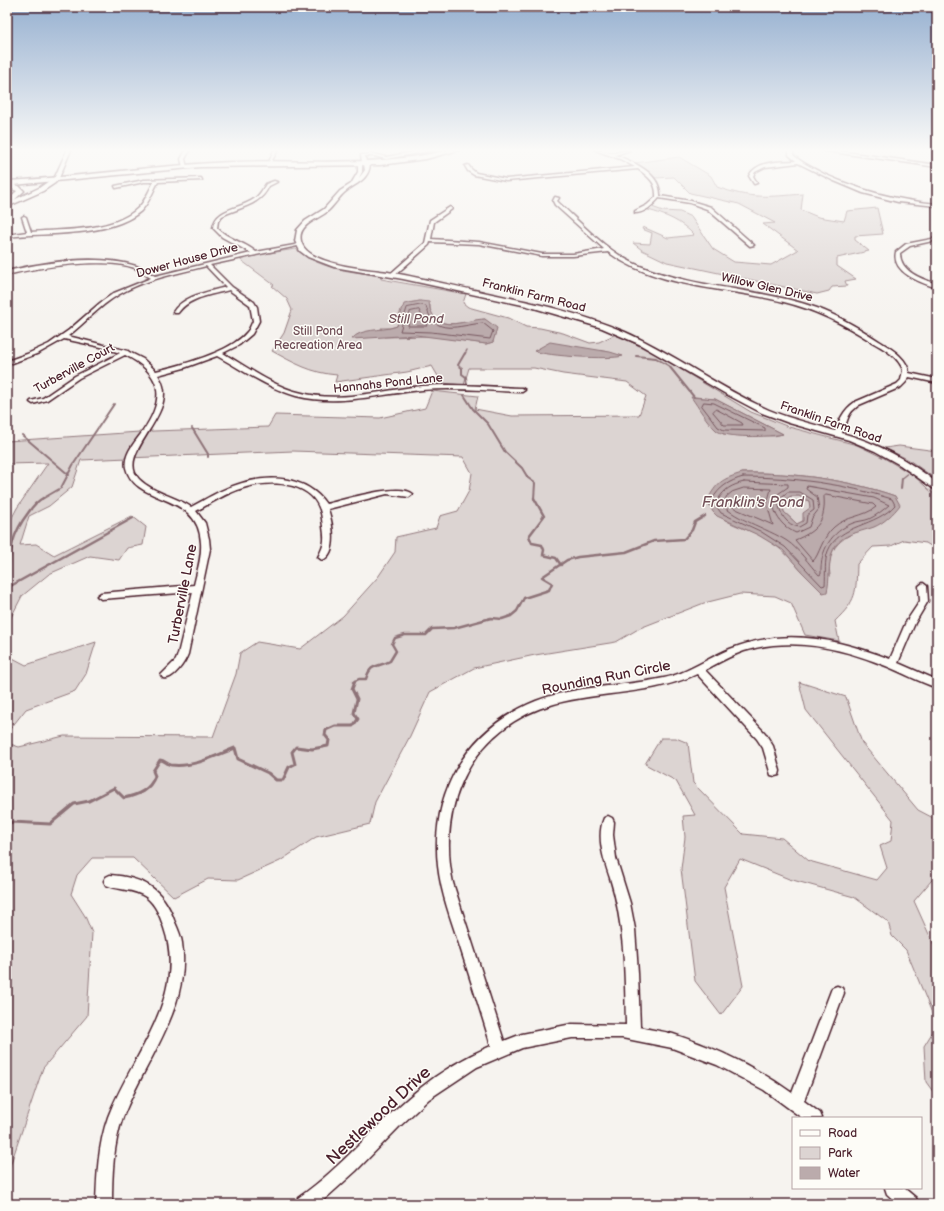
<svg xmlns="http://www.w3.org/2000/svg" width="944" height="1211" viewBox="0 0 944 1211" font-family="'Balsamiq Sans',sans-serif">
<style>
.green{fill:#dcd4d2;stroke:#937a7e;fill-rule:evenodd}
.water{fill:#bbabac;stroke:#8e7378;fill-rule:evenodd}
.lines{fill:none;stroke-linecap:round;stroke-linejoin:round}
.shore{stroke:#77575f;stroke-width:1}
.stream-far3{stroke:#8e7378;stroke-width:1.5}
.stream-far2{stroke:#8e7378;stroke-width:2}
.stream-far1{stroke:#8e7378;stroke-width:2.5}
.stream{stroke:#8e7378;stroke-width:3}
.minor-casing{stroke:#4a1f2b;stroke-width:3}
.tertiary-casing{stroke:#4a1f2b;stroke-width:3}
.secondary-casing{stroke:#4a1f2b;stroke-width:3}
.primary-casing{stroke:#4a1f2b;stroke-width:3}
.minor{fill:#fdfcf7;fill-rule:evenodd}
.tertiary{fill:#fdfcf7;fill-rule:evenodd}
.secondary{fill:#fdfcf7;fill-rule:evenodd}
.primary{fill:#fdfcf7;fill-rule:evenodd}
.labels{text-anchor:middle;stroke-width:3;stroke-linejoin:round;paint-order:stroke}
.far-street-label{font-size:12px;fill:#4a1f2b;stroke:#fdfcf7}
.far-park-label{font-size:12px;fill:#6e4c55;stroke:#fdfcf7}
.far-water-label{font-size:13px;font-style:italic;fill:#725058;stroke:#fdfcf7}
.street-label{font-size:14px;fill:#4a1f2b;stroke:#fdfcf7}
.water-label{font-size:15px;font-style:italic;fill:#725058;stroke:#fdfcf7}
.near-street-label{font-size:17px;fill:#4a1f2b;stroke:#fdfcf7}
</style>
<rect width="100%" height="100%" fill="#f6f3ef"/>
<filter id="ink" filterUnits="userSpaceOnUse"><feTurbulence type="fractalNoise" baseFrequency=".025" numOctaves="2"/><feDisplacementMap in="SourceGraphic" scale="8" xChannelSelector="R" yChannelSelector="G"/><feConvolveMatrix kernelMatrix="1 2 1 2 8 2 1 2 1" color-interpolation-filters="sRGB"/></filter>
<g filter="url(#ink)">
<path class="green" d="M679,157L711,176L717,187C750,199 768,197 803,194L801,210L818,217L844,221L847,211L877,208L883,234L855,236V240L869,251L837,258V266L856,279L845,281L847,286L832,287L829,291L817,294L667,262L642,250L633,243L650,244L652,233L642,229L643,227L668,238L694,235C681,221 666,215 648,210L652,207L663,211L680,212L691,217L713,249L734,262L771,265L798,250L763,224L775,223L739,204L690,193L674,177L655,178L634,163Z
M296,249C319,269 348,271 376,275L381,277V279L466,294L463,303L468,307L508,318L526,327L540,328L563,333L590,343L599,342L616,334L657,355L751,412L789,427L857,445L884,458L913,475L937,497V550L926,543L904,540L891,546L873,547L857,564C856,593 857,600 835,621L839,641L805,635L791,603L775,596L740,594L704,603L640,628L616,642L535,655L474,668L430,692L410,736L375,802L370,824L316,837L280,861L238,880L208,879L174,897L133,858H92L77,875L71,894L85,916L92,933L87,1016L43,1068L7,1175V743L19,747L64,736L213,737L236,674L240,653L257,642L300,649L343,616L378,577L395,552L396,537L436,528L440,516L458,511L469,491L472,473L463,457L293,451L81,460L72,487L49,506L29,516L20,545L36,544L54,555L132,516L146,527L143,545L127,548L119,560L90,556L49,574L22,596L7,625V527L17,508L48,463L7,464V441L154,431L268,427L275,415L380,418L425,408L432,391L478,396L475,409L512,416L639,415L646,396L627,382L563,374L534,368H469L464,385L442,383L432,366L407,372L335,382L337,375C311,373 294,363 272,351L284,333L292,310L287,299L272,286L274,285L238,258ZM420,301L430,305C429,334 468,321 485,319L493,342L486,344L431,336L384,337L381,328H390L397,326L401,309L407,303ZM695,397L715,399L783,434L774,436L723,434ZM742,473C792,472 849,480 895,496L875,526C849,533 825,543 830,575L802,572C787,554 780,547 759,535C743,527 725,524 713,510Z
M899,446L937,451V480L909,460L885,448Z
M791,496H799L809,501L811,508L803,521L797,524L784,512L782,501Z
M96,642L86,674L75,691L26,709L7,733V655L26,665Z
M799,682L846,697L862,743L918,810L937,820V874L914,901L937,952V1097L926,1082L924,1046L937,1025L906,950L892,936L888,922L854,897L789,879L740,859L724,887L743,986L721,1015L695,981L681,869L685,837L683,816L695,815L676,781L645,764L661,738H676L688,743L693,783L743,834L782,838L809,861L877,880L887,868L880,846L891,841L893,820L806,710Z"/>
<path class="water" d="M420,301L429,302C430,305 429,309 431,311C440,334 467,319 485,319L497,328L493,342L486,344L416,335L352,339C360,328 382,331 394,327L397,326L404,304Z
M550,342L610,352L623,356C609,360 547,356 534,351Z
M691,397L715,399L783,434C770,437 725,439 716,430C706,421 699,408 691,397Z
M742,473C792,472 849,480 895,496L900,505C894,513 884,523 874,527C858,533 838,534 832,553C828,566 830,579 827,592L823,593L802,572L783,550L758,535L717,516L713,512L707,501C717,482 722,479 742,473ZM791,496H799L809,501L810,508L803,513V521L797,524L784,512L782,502Z"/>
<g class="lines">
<path class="shore" d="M421,305L426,306C434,338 459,325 483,323L493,331L490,339L431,332L400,331L407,308Z
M419,310L427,326H408L410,312Z
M704,402L714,403L765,428V431L724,430L718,427L702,406Z
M716,409L742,423L743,425H724L713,412Z
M743,477C794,477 844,484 892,499L895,505C876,527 839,524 828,551C824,561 826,574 825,585L822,586L785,547L760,531L721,513L712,500C719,487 729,481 743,477Z
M744,482L788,484V487L775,496C770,512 782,527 796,533L809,527L812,518L819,509L817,497L806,489L807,486L874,498L889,505C883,510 876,516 869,519C864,521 858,521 853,523C831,532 820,550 821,574L819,575C809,564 799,549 787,541C767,528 730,518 718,500C724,489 732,485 744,482Z
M744,488L771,489L767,504L773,525L736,509L726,502V497L732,492Z
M788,492H800L813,500L814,510L807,515L806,523L799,527C786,525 779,513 778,500Z
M826,495L873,504L876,507C864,517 846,516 834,527C822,537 819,556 813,561L795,540C817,531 826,521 824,497Z"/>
<path class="stream-far3" d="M465,354L467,350"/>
<path class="stream-far2" d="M465,353L458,365L462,368V374L466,377L467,385
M636,356L656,358L669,366L694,397
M464,395L473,409L488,424L505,452L522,468L528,478L535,483L534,499
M192,428L208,454V457
M22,435L69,475
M901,489L902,478L907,474
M42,499L61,488L73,465L114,404"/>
<path class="stream-far1" d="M534,498L544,516L529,536L532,543L542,545L544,550L543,555L556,558L561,565
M7,585C10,555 9,538 28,513C32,507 37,501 43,498
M7,588L133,518
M353,682L359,679H366C371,662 378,668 390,661L396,651L392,644L395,638L405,635H426L432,629L454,628L491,618L502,619L511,616L517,611L524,598L549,590L552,583L542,577L567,560L578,557L626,552L654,541L684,539L692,530L695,522L705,516"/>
<path class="stream" d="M7,825L12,822L50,824L74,804L89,801L114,788L124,798C138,795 150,790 155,776L153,771L160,760C165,760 166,764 171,765C193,768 215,756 235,748L238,759L268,773L276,780H283L289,767L295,764L292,752L296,747L312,749L328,746L329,740L325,735L326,730L335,726H353L358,719L354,713L357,699L352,689L355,681"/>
<g class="minor-casing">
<path id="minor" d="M186,150H190L185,159L187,167L185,168L183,167L181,159Z
M274,150H278L271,162H269Z
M424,150H434L386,159L374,156H365L366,162L364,163L362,162L361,155L374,154L386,157Z
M595,150C601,150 607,153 612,153C618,153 624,150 630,150L615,155C633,162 661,173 660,196L691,201L711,207L754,245L750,246L707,209L690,203L659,198C653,205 645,213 635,213V211L647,205L656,197C657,183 649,177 638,169L506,181L474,175L468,171L465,166L468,165L471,169L476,173L506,179L635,167L620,159Z
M789,150H793V155C802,163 813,168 824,174C861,191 897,200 937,204V206L898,202L863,193L832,180L798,163L765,167L755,172L753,176L757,183L754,184L749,176C757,160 780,162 796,161L789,155Z
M201,178L202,180L158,182C153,191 149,203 141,211C109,238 47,232 7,237V235L27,232L22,217L24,216L26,217L31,232C64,229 113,232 138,208C145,202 149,190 154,182H144L116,188L115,186L144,180Z
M274,181L277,182L269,186C260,206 240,207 222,216L218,221L217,228C228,239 244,242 256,252L300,244L302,245L210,265L232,287L254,302L257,307L259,321L252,334L239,345L223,353C247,367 271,385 298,392C340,404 380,390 422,386C455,383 489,387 522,388L525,390L522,392C489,391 455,387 422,390C378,394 340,407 296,396C267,388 243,370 217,356L184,368L158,375C160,378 162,382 163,386C172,419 116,455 139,479C153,493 175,496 191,507C206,499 220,490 236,485C267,474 306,475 326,504C343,500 400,482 413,494L409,497L387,494L328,509C332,521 339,554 322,560L318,557C327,541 324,536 322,519C318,481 272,479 243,488C226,493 211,503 196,511L205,523L209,539L210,549L188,654C185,662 173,681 163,678L161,675L176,660L178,654L193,592L101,599L97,596L101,593L194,585C197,572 202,557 201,543C199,491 135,506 126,468C123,454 136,441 143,431C167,396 161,373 125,355L79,378L47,400L33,404L30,402L31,401L43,398L75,376L120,353L101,347L64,339L39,353L7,365V361L27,354L49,344L69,330L100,303L114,293L151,278C145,275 140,270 135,268C105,257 38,267 7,275V271C45,262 98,254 136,266C143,268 149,273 155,276L251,253L222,237L213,228C215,208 240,209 254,199C260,195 262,190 266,184ZM206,266L226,287C208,292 184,295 173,312L174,313H178C189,297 212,295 229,290L250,305L253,321C251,324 250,329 247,332C231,352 182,365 156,371L143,359L129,352L128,351L68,336C85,323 99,306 118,295C145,279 176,274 206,266Z
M555,197L559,198L557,201L559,203C584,226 608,253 640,266C697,289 760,288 817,308C839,316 859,328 879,341C890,348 908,358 909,373L937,379V383L909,377L906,382L901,387L859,405C856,408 852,410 850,414C846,420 845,433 838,436L834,434C839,421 843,410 855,402L897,384L901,380L903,370C898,356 884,349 872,342C844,324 816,310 784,302C726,287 658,289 608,252L573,256H542L479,244L430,242L429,245L394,276L389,275L425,243L430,220L450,207L452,209L434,222L431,239L479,242L542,254H573L604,249L555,205L553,201Z
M937,238V240L910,246L900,253C900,272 922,279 937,284V288C922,283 891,273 896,252L906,244Z
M923,583L927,586L928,601L915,623L898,663L937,680V688C920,682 903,673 886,666C841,648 792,636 744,651C730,656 718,663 705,670L765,733L773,746L780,771L779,775L775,776L771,775L763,748L757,739L697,674C652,695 601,691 554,704C473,726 436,804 453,883L504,1041L522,1034L572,1024L626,1025C625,975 625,926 610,878C604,860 596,837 604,818L608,816L612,818L614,822L613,835L616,858L630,903L635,929L638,973L640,1027C651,1030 663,1031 673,1034C716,1048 756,1067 792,1093L832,988L837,986L842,988L844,993L804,1101L820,1113L822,1118H802L764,1090L717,1065L672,1048L622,1038H572L522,1048L477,1067L429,1099L399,1127L356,1171L326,1198L317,1204H296L298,1198C343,1167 375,1124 418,1090C440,1072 465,1057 491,1046C481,1012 470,978 459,944C451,919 441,893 438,866C430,792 467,729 536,701C576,685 622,687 664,678C688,673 708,658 730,649C784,627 838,639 890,659L906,622L920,601L919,586Z
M110,875C142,877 163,888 174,920C177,927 181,935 182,943C191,1008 145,1060 123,1117C113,1145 112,1175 112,1204H96C97,1175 98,1145 108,1117C131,1056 188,997 164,928C160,916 156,905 146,897C133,888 119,891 106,885L104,881L106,877Z
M885,1188H904L916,1198L918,1204H898L887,1194Z"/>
</g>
<g class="tertiary-casing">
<path id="tertiary" d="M67,150H71L59,178L54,179Z
M819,150H832L937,165V167Z
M364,161L370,164C369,180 356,183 345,192C339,197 335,204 329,210C320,219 297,224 301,241C306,265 367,269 388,272C417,277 445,284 474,290C525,301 576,311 625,332C675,354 719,388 769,410C793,420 818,425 842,433C877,443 909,460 937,483V491L900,465L875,451L849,440L789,423L762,413L726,394L639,344L602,328L527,306L403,279L334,267L308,257L300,251L295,241L297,230L305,221L324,209L340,191L351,184L358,172V165ZM364,164L365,170L359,178L362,172V165Z"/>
</g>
<g class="secondary-casing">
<path id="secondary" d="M56,176L59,178L55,183L43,191L7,207V203L39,188Z"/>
</g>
<g class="primary-casing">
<path id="primary" d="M448,150H459L426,159L380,165L200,167L14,185L19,186L24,191L11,203L7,204V200L17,191L7,187V181C82,177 156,165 231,162C304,159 376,168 448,150Z"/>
</g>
<use href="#minor" class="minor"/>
<use href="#tertiary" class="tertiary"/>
<use href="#secondary" class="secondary"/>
<use href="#primary" class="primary"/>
</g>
</g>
<linearGradient id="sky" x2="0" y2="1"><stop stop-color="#96b0d0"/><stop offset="0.47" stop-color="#fbfaf8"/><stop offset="1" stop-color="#fbfaf8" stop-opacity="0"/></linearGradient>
<rect width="944" height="320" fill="url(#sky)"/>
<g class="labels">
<g class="far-street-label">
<text transform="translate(187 260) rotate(-15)" y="4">Dower House Drive</text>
<text transform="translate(767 287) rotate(13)" y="4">Willow Glen Drive</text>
<text transform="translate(534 295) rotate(14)" y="4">Franklin Farm Road</text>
<text transform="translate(74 368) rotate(-29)" y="4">Turberville Court</text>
<text transform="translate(388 383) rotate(-6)" y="4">Hannahs Pond Lane</text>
<text transform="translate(831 422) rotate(19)" y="4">Franklin Farm Road</text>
</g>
<g class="far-park-label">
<text x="318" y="335">Still Pond<tspan x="318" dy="14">Recreation Area</tspan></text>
</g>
<g class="far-water-label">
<text x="416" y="323">Still Pond</text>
</g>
<g class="street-label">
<text transform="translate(182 594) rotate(-79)" y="5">Turberville Lane</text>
<text transform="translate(606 677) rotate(-11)" y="5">Rounding Run Circle</text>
</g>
<g class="water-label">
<text x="753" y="507">Franklin's Pond</text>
</g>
<g class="near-street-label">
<text transform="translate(378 1115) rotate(-43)" y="6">Nestlewood Drive</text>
</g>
</g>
<rect width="944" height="1211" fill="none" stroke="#fdfcf7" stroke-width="24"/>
<rect x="12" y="12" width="920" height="1187" fill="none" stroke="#4a1f2b" stroke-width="1.5" filter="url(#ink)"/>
<rect x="792" y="1117" width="130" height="72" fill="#fdfcf7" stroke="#b5a4a5"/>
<rect x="800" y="1130" width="20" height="6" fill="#fdfcf7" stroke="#b5a4a5"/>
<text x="828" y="1137" font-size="12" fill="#4a1f2b">Road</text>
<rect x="800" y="1147" width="20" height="12" fill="#dcd4d2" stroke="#b5a4a5"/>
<text x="828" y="1157" font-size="12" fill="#4a1f2b">Park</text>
<rect x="800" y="1167" width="20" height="12" fill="#bbabac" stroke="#b5a4a5"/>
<text x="828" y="1177" font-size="12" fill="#4a1f2b">Water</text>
</svg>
